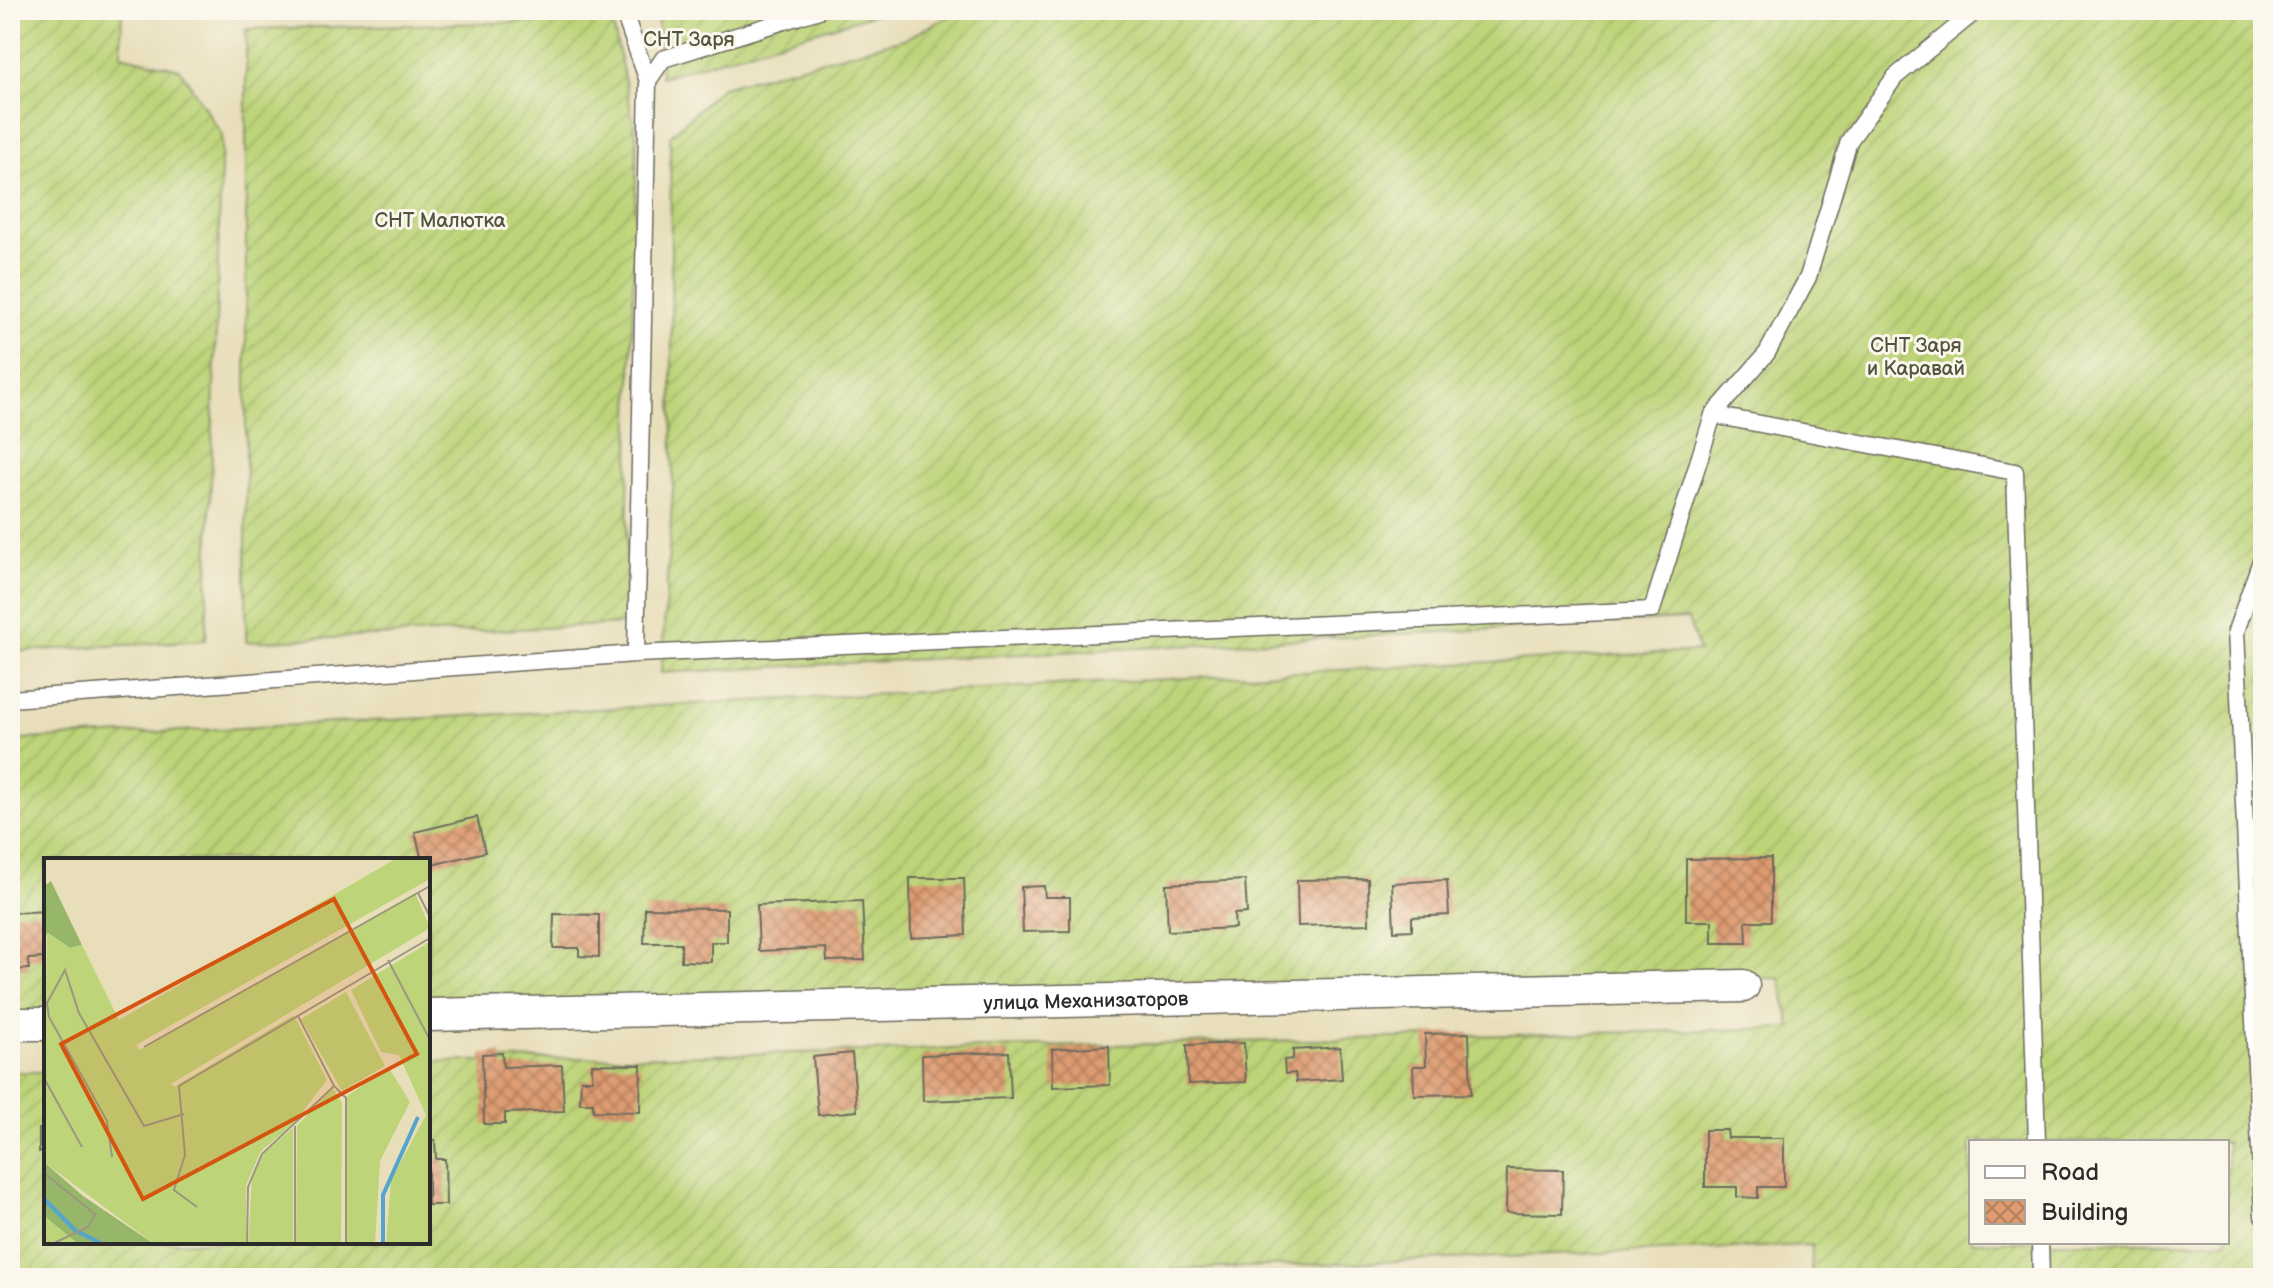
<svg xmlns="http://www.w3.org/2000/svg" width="2273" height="1288" viewBox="0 0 2273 1288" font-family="'Balsamiq Sans',sans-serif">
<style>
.garden{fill:url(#garden-furrows);stroke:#748052;stroke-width:2;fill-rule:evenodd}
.building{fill:url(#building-cross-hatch)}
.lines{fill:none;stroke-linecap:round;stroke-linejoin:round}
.lane-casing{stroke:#6d6a5d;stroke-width:19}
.street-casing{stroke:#6d6a5d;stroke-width:35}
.lane{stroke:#fff;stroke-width:16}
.street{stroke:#fff;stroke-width:32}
.labels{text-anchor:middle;stroke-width:6;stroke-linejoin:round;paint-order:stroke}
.park-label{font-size:20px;fill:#50553e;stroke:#fbf7ec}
.street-label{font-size:20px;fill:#2b2b2b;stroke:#fbf7ec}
.inset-river{fill:none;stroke:#53a5ce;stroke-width:4}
.inset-road{fill:none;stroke:#9c9681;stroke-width:2}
.view{fill:#d5540f;fill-opacity:0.15;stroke:#d5540f;stroke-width:4}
.inset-edge{fill:none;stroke:#2b2b2b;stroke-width:4}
</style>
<defs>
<pattern id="garden-furrows" width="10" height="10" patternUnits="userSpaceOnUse" patternTransform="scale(2)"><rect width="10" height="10" fill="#bdd479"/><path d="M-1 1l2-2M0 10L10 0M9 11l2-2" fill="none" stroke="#a3b669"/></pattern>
<pattern id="building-cross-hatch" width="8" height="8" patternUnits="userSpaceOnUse" patternTransform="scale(2)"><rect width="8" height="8" fill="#de9b71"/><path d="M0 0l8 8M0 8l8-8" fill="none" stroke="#b47f5d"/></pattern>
</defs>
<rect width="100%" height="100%" fill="#fbf7ec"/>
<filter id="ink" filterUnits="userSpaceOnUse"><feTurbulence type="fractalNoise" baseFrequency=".0125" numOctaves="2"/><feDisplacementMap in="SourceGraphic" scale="16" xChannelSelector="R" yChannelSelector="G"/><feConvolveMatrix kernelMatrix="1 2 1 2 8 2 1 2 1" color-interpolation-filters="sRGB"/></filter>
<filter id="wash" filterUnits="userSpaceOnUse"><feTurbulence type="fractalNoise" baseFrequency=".006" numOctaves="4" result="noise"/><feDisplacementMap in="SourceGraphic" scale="32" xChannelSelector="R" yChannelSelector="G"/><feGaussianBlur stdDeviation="1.8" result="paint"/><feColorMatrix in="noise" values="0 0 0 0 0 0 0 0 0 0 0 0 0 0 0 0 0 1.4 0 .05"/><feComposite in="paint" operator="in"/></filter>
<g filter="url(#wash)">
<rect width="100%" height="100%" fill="#e8deba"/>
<path class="garden" d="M10,10H122L121,55L180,69L222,135L206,640L10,652Z
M657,10H889L661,77Z
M961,10H2263V1278H1811L1812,1245L964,1278H10V1072H46V1242H428V1062L1791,1028L1780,978L428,1018V860H46V1029L10,1030V740L1699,651L1688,619L661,673L673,488L670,136L722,87L907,38ZM1971,1142H2227V1242H1971Z
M612,20L637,139L625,624L246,642V29Z"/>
<g id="blocks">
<path class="building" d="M477,817L485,852L428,866V860H422L415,832Z
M1771,858V921H1746L1747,943H1712V921H1686V859Z
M910,878H964L966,935L911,938Z
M1368,879L1369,924L1298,926L1297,880Z
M1245,880L1247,913L1234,914L1235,928L1168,931L1166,884Z
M1447,880L1449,915L1412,917V930L1394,931L1392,883Z
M1044,886L1045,897H1070V931L1023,932L1021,887Z
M862,901L865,960L827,961L826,948L759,951L757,905Z
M645,908L727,909V942H711V962L681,961V943H644Z
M46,911V949H43V958L28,959L29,969L10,970V913Z
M554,914L599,915V957L579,956V948H553Z
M1469,1033L1471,1094L1414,1095L1413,1066H1426L1425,1034Z
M1244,1043L1246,1082L1188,1084L1187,1045Z
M1109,1046L1110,1085L1053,1087L1052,1049Z
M1340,1047L1342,1079L1296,1082L1295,1073L1285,1074L1284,1060L1293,1059V1050Z
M1009,1052L1011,1098L923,1101L922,1055Z
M502,1053L503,1067L562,1065L564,1111L505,1113V1124H484L482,1054Z
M852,1053L857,1111L818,1115L813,1057Z
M592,1064L641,1065L640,1112L593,1111V1103H580L581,1080H592Z
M39,1129H46V1152H39Z
M1705,1130H1727L1728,1138H1784V1187H1758V1198L1737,1197V1187H1705Z
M428,1140H435L436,1159H445L446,1205H428Z
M1507,1169L1563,1170L1562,1214L1506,1213Z"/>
</g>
</g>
<g filter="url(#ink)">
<use href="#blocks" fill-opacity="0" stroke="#6d6a5d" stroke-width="2"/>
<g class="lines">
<g class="lane-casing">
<path id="lane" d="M623,10L648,81L636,654
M648,81L663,59L819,10
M1713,415L2015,472L2037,1142
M2263,555L2236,631L2263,1216
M10,699L636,654L1652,610L1713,415L1767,353L1808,277L1849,141L1895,77L1977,10
M2040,1242L2041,1278"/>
</g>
<g class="street-casing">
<g id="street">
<path id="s1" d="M428,1015L1743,986"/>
<path d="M10,1024H46"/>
</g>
</g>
<use href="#lane" class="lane"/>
<use href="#street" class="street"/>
</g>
</g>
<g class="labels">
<g class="park-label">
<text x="689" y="46">СНТ Заря</text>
<text x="440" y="227">СНТ Малютка</text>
<text x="1916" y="352">СНТ Заря<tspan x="1916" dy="23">и Каравай</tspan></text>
</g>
<g class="street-label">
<text dy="7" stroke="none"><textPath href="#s1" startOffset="658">улица Механизаторов</textPath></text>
</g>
</g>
<g transform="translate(44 858)">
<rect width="386" height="386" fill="#e8deba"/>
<path d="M7,23L38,87L26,90L4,75L0,79V28ZM0,304L39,338L110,386H34L0,358Z" fill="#96b669"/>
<path d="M353,0H386V21L92,187L96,192L371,35L386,70L127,226L130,229L250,157L283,222L249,266L217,293L202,327V386H110L0,304L3,75L26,90L38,87L75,162ZM384,85L386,386H342L347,322L382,257L355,197L337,194L307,132ZM302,134L341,208L298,233L257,161ZM345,210L366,244L336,303L331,386H301L303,238ZM288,229L298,245L297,386H252L253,268ZM249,270V386H204L208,320L220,295ZM0,358L31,383L34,386H0Z" fill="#bdd479"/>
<path class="inset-river" d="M0,341L31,372L58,386M339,386V337L374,259"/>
<path class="inset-road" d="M374,35L386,59M344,102L386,182M254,158L290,228L302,240V386M100,189L386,28M0,220L38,289M68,299L63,263L5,159L3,145L21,112L35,155L100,268L140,256M0,315L51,356L44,369L8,386M153,349L130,332L141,297L135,228L386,80M203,386L204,329L218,296L290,228M251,386V268"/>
<path class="view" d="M290,41L373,196L99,341L17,186Z"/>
<rect width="386" height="386" class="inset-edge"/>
</g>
<rect width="2273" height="1288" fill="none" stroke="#fbf7ec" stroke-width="40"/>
<rect x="1969" y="1140" width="260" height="104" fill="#fbf7ec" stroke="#a8a59f" stroke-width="2"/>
<rect x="1985" y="1166" width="40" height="12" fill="#ffffff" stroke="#a8a59f" stroke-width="2"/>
<text x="2041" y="1180" font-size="24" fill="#2b2b2b">Road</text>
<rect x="1985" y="1200" width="40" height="24" fill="url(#building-cross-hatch)" stroke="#a8a59f" stroke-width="2"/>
<text x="2041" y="1220" font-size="24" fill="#2b2b2b">Building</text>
</svg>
